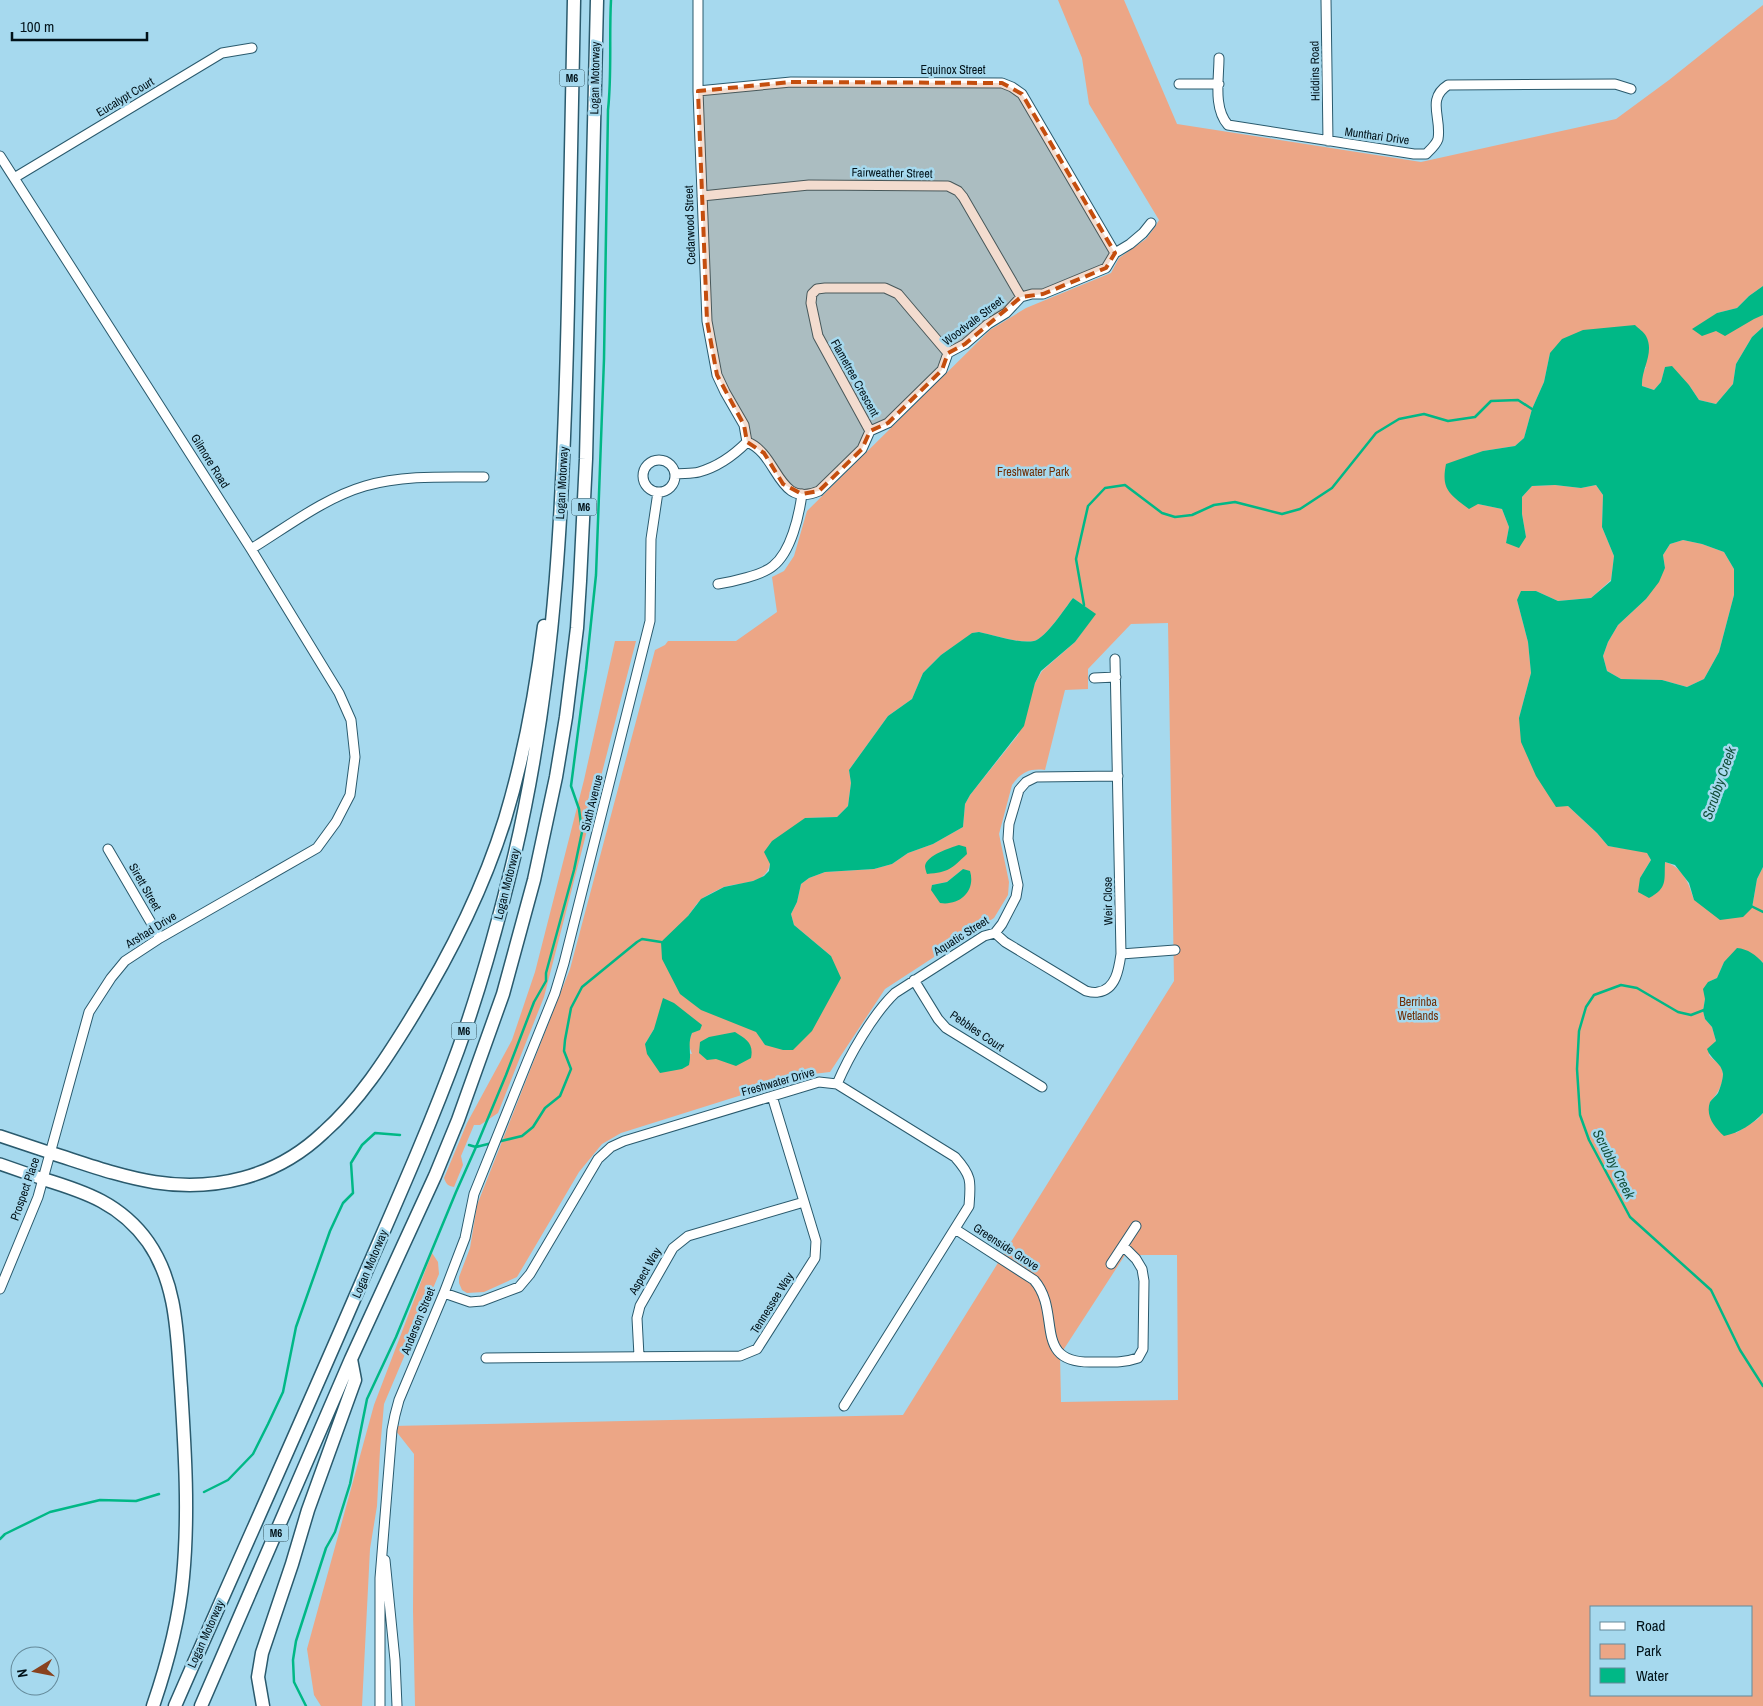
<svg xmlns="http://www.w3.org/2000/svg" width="1763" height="1706" viewBox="0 0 1763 1706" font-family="'Archivo Narrow',sans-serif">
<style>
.green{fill:#eca686;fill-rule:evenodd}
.water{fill:#00b886;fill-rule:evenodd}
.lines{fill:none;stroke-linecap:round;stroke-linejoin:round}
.stream{stroke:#00b886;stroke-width:2.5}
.minor-casing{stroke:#2a5a6d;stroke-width:11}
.major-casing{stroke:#2a5a6d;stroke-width:14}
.highway-casing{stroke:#2a5a6d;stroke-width:15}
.minor{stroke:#fff;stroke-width:9}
.major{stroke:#fff;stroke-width:11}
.highway{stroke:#fff;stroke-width:12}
.marked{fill:#c54e0e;fill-opacity:0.2;stroke:#c54e0e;stroke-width:4;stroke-dasharray:10 6;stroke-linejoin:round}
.labels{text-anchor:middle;stroke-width:5;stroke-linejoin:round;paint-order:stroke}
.shield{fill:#a6d9ee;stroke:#324e59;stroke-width:1}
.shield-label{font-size:11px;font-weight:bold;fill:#011219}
.street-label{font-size:12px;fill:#011219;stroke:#a6d9ee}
.park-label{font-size:12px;fill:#702e06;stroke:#a6d9ee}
.water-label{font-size:14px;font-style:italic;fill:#144f3a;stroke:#a6d9ee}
</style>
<rect width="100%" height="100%" fill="#a6d9ee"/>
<path class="green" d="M1058,0H1124L1177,124L1421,162L1616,119L1669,80L1763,5V286L1749,296L1737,308L1717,313L1716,331L1763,315V327L1752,337L1736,364L1733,384L1716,404L1699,400L1689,385L1665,367L1661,382L1654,390L1642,386L1641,376L1646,367L1550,353L1544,382L1532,409L1524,438L1515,446L1483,451L1478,504L1502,509L1509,527L1506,543L1526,537L1522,514V497L1532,486L1555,485L1581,488L1596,485L1603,495L1602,527L1614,556L1611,580L1591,598L1558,601L1536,591L1517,600L1528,642L1531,673L1519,718L1568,806L1597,833L1608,846L1647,852L1651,860L1640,878L1665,862C1683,867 1689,884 1694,900L1752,908L1757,879L1763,867V963L1758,958L1724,962L1717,978L1708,982L1703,1011L1705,1019L1712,1027L1716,1041L1709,1055C1712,1059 1719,1063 1721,1067C1727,1079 1718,1094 1710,1102L1736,1133L1758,1119L1763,1113V1706H415L413,1611L414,1454L392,1426L903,1415L1174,981L1168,623L1131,624L1088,669V689L1065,690L1045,770C1030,768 1021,772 1012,785L999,834L1009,882L1008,895L994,918L885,989L830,1072L805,1075L621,1133L602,1144L579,1172L517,1277L484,1292L467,1293L462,1290L459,1283V1277L470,1248L477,1205L570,969L655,650L665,645L668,641H736L777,612L772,577L784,571L794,556L807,511L990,330L1026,308L1111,273L1119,258L1146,239L1155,227L1159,220L1089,104L1082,58ZM1073,598L1095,614L1075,642L1042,671L1035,683L1018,735L970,795L965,804L963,827L933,844L908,853L892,864L874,869L825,872L809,878L801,884L797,902L791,914L794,925L831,956L765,1045L688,916C693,910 697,902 703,898C709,894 717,890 724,887C740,882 766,885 770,864L805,818L837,817L848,806L851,783L849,770L888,716L912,699L923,673L941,655L973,633L979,632C994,635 1019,644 1034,641C1046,638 1065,608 1073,598ZM963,869L940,903L932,885L947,882ZM654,1029L692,1033L688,1043L692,1054L645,1044ZM1125,1255H1177L1178,1400L1061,1402L1060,1355ZM1592,1607H1752V1695H1592Z
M1683,540L1702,544L1724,552L1734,569V595L1719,652L1704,679L1687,687L1662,680L1621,679L1607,671L1603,656L1608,642L1618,625L1646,599L1665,568L1663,555L1670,544Z
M615,641H636L544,997L498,1113L480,1125H474L461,1156L463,1165L454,1187C448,1186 446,1184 444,1178L467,1123L512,1040L535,972L584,780Z
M432,1253L438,1262L439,1274L384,1404L380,1450L377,1506L370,1549L362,1706H321L314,1695L307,1649L374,1405Z"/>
<path class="water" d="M1763,286V315L1754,319L1725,336L1716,331L1702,336L1692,329L1717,313L1737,308L1749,296Z
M1635,325C1638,328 1644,332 1646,336C1655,353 1641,369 1642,386L1654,390L1661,382L1665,367L1672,366L1689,385L1699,400L1716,404L1733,384L1736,364L1752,337L1763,327V867L1757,879L1752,908L1743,917L1720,920L1694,900L1689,883L1675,865L1665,862C1664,880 1668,888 1649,898L1638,892L1640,878L1651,860L1647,853L1608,846L1597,833L1568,806L1556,807L1536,776L1521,742L1519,718L1531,673L1528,642L1517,600L1521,591H1536L1558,601L1591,598L1611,581L1614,556L1602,527L1603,495L1596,485L1581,488L1555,485L1532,486L1522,497V514L1526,537L1519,548L1506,543L1509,527L1502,509L1478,504L1469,509C1449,494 1441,489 1446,464L1483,451L1515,446L1524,438L1532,409L1544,382L1550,353L1562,339L1583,330ZM1683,540L1702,544L1724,552L1734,569V595L1719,652L1704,679L1687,687L1662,680L1621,679L1607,671L1603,656L1608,642L1618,625L1646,599L1659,582L1665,568L1663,555L1670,544Z
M1073,598L1096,614L1075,642L1041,671L1035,683L1024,726L970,795L965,804L963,827L933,844L908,853L892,864L874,869L825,872L809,878L801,884L797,902L791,914L794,925L831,956L841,978L812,1031L793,1050H783L765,1045L756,1032L701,1010L680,994L662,959L661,942L688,916L701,899L724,887L753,881L764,876L769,871L770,864L764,852L772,841L805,818L837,817L848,806L851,783L849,770L888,716L912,699L923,673L941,655L972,633L979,632C994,635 1019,644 1034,641C1046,638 1065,608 1073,598Z
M959,845L966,847L967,854C951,869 949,872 927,874C926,872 925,867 925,866C927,855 950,848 959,845Z
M963,869L970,871C976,891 960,906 940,903L931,890L932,885L947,882Z
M1737,948C1748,949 1756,955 1763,963V1113C1753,1124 1739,1133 1724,1136C1715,1128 1705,1116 1710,1102C1712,1099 1716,1096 1718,1093C1720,1089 1723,1079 1723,1074C1722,1063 1710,1059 1707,1049L1716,1041L1712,1027L1705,1019L1703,1011L1705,999L1703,989L1708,982L1717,978L1724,962Z
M663,998L674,1003L702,1025L700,1030L692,1033C687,1045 692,1052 689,1065L682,1069L660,1073L647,1054L645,1044L654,1029Z
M735,1032C746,1039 754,1043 751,1058L736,1066L716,1059L707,1060L699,1053L700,1042L709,1037Z"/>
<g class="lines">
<path class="stream" d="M1084,605L1076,559L1088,506L1105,488L1125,485L1162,513L1175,517L1192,515L1214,505L1235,502L1282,514L1300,509L1332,488L1376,433L1399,419L1424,414L1448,421L1475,417L1491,401L1518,400L1532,409
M1751,906L1763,912
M1704,1010L1691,1015L1678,1012L1637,988L1621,985L1594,995L1586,1007L1579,1031L1577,1069L1580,1115L1589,1140L1630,1217L1711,1290L1740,1350L1763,1386
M497,1142L522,1136L533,1127L545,1108L560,1096L571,1069L564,1051L565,1040L571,1008L582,987L637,942L642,939L661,942
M469,1145L476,1147L492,1143
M204,1492L228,1480L253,1454L268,1424L283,1392L296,1327L330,1231L343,1203L353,1193L351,1163L362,1145L375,1133L400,1135
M0,1539L5,1534L50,1512L100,1500L136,1501L159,1494
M306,1706L294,1682L293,1660L296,1641L326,1548L335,1532L350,1484L367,1399L396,1337L456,1192L476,1147L506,1075L534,1002L546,981V973L574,870L582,832L579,809L571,786L586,670L596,575L604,359L608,110C612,74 609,37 611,0"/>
<g class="minor-casing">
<path id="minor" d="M698,0V91L707,321L717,375L725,392L744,425L747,442
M1326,0L1328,141
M1219,58C1219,79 1213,108 1228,125L1414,154H1426C1430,150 1436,145 1438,139C1442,118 1426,99 1448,85L1615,84L1631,89
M1179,84H1219
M698,91L791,82L1002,83L1012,87L1022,94L1115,253
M0,156L251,549L339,693L351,720L355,757L350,795L336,822L317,848L160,938L125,961L111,978L89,1012L38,1197L0,1289
M14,178L222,53L252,48
M702,196L809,185L948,186L958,191L963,197L1021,297
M870,431L818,336L811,303L812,294L817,289L825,288H885L898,294L948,353
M747,442C779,454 777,509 819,491L862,449L870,431L888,423L942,370L948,353L965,344L988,324L1006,313L1021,297L1032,294H1043L1106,268L1115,253L1130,244L1143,233L1151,223
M643 476a16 16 0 1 1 32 0a16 16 0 1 1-32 0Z
M675,474C683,473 692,474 699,472C717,467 735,454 747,442
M251,549C287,527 324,498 365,486C403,475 445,477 484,477
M718,584C731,582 763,575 773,566C791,552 799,516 802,494
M1094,678L1116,677
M108,849L160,938
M995,933L1005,942L1086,991C1090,992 1095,993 1098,992C1116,990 1119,968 1121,954L1115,659
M1121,954L1175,950
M914,980L938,1019L946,1028L1042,1087
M837,1084C849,1056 873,1014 895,993L984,936L995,933L1002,924L1016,897L1018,885L1008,839L1009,824L1019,790L1026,782L1036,777L1118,776
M955,1229L1034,1280C1063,1313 1030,1365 1095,1362C1110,1362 1124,1363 1138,1358L1143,1349L1144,1281L1142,1269L1136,1259L1123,1246
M1111,1264L1136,1226
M444,1293L470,1302L482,1301L519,1287L530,1274L598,1159L611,1147L624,1141L819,1082L837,1084L955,1157C972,1176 971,1181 969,1206L844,1406
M639,1356L637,1318L640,1306L673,1248L688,1236L804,1202
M486,1358L740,1356L757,1349L815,1258L816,1241L772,1096
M385,1560L395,1660L397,1706
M380,1706V1578L392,1430L395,1415L399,1400L444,1293L465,1238L474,1194L555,993L564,963L650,621L651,539L658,492"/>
</g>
<g class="major-casing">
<path id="major" d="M0,1136L51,1153
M0,1164L43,1179"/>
</g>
<g class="highway-casing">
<path id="highway" d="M51,1153C117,1174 172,1197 243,1178C273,1170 302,1153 324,1132C359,1101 386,1059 410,1020C449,957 483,890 505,819C524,756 536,691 544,626
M43,1179C86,1192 121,1204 148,1242C178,1285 177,1338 181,1388C185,1451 189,1514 183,1577C179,1621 167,1665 153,1706
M175,1706C237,1564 301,1423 362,1281C395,1205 429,1129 458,1050C481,986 499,920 515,853C557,673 564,488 568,303C570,202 572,101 574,0
M201,1706L351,1359L435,1176L458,1120L503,994L534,880L556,777L566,717L577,628L580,581L586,459L597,0
M263,1706L258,1677L262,1653L292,1564L308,1510L355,1380L351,1359"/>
</g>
<use href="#minor" class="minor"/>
<use href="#major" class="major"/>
<use href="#highway" class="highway"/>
</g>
<path class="marked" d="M791,82L1002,83L1022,94L1115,253L1106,268L1043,294L1021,297L965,344L948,353L942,370L888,423L870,431L862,449L819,491L802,494L783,484L764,453L747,442L744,425L717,375L707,321L698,91Z"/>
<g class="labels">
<g class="shield">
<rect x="559.5" y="69.5" width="25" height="17" rx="4"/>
<rect x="571.5" y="498.5" width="25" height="17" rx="4"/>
<rect x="451.5" y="1022.5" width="25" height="17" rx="4"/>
<rect x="263.5" y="1524.5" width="25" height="17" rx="4"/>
</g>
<g class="shield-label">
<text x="572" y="82">M6</text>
<text x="584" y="511">M6</text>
<text x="464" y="1035">M6</text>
<text x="276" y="1537">M6</text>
</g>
<g class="street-label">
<text x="953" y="74">Equinox Street</text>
<text transform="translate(1315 71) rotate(-91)" y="4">Hiddins Road</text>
<text transform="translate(595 78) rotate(-89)" y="4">Logan Motorway</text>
<text transform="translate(125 97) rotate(-31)" y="4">Eucalypt Court</text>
<text transform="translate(1377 136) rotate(8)" y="4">Munthari Drive</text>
<text transform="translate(892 173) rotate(1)" y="4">Fairweather Street</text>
<text transform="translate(690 225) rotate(-92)" y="4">Cedarwood Street</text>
<text transform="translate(973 321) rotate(-37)" y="4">Woodvale Street</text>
<text transform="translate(855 378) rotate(61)" y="4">Flametree Crescent</text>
<text transform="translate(210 461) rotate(58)" y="4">Gilmore Road</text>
<text transform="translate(562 483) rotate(-87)" y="4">Logan Motorway</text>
<text transform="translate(592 803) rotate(-76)" y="4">Sixth Avenue</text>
<text transform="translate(507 884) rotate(-76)" y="4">Logan Motorway</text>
<text transform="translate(145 887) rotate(60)" y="4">Sirett Street</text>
<text transform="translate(1108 901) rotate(-91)" y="4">Weir Close</text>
<text transform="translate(151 930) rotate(-32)" y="4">Arshad Drive</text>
<text transform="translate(961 936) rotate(-32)" y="4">Aquatic Street</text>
<text transform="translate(977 1031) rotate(34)" y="4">Pebbles Court</text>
<text transform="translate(778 1082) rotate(-16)" y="4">Freshwater Drive</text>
<text transform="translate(25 1189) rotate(-71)" y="4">Prospect Place</text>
<text transform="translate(1006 1247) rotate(33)" y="4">Greenside Grove</text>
<text transform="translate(370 1264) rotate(-67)" y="4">Logan Motorway</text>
<text transform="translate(645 1271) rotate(-60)" y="4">Aspect Way</text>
<text transform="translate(772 1303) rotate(-58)" y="4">Tennessee Way</text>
<text transform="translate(418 1321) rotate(-68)" y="4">Anderson Street</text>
<text transform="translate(206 1634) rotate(-66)" y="4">Logan Motorway</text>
</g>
<g class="park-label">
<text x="1033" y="476">Freshwater Park</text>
<text x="1418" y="1006">Berrinba<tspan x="1418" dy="14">Wetlands</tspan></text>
</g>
<g class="water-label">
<text transform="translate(1719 783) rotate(-71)" y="5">Scrubby Creek</text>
<text transform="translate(1614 1164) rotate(63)" y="5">Scrubby Creek</text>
</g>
</g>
<rect x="1590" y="1606" width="162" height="90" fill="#a6d9ee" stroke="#648999"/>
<rect x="1600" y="1622" width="25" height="8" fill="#ffffff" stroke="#648999"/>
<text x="1636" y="1631" font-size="15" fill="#011219">Road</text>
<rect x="1600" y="1644" width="25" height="15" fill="#eca686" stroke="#648999"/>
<text x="1636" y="1656" font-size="15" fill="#011219">Park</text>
<rect x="1600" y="1668" width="25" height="15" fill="#00b886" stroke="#648999"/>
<text x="1636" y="1681" font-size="15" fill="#011219">Water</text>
<g transform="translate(35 1671) rotate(260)"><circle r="24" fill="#a6d9ee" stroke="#648999"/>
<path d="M0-4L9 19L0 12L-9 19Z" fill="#89421e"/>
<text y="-8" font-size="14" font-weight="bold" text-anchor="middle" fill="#011219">N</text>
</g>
<path d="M12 32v8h135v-8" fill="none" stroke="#011219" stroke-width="2.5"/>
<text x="20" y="32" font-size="15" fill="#011219" stroke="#a6d9ee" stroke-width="4" paint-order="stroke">100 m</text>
</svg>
